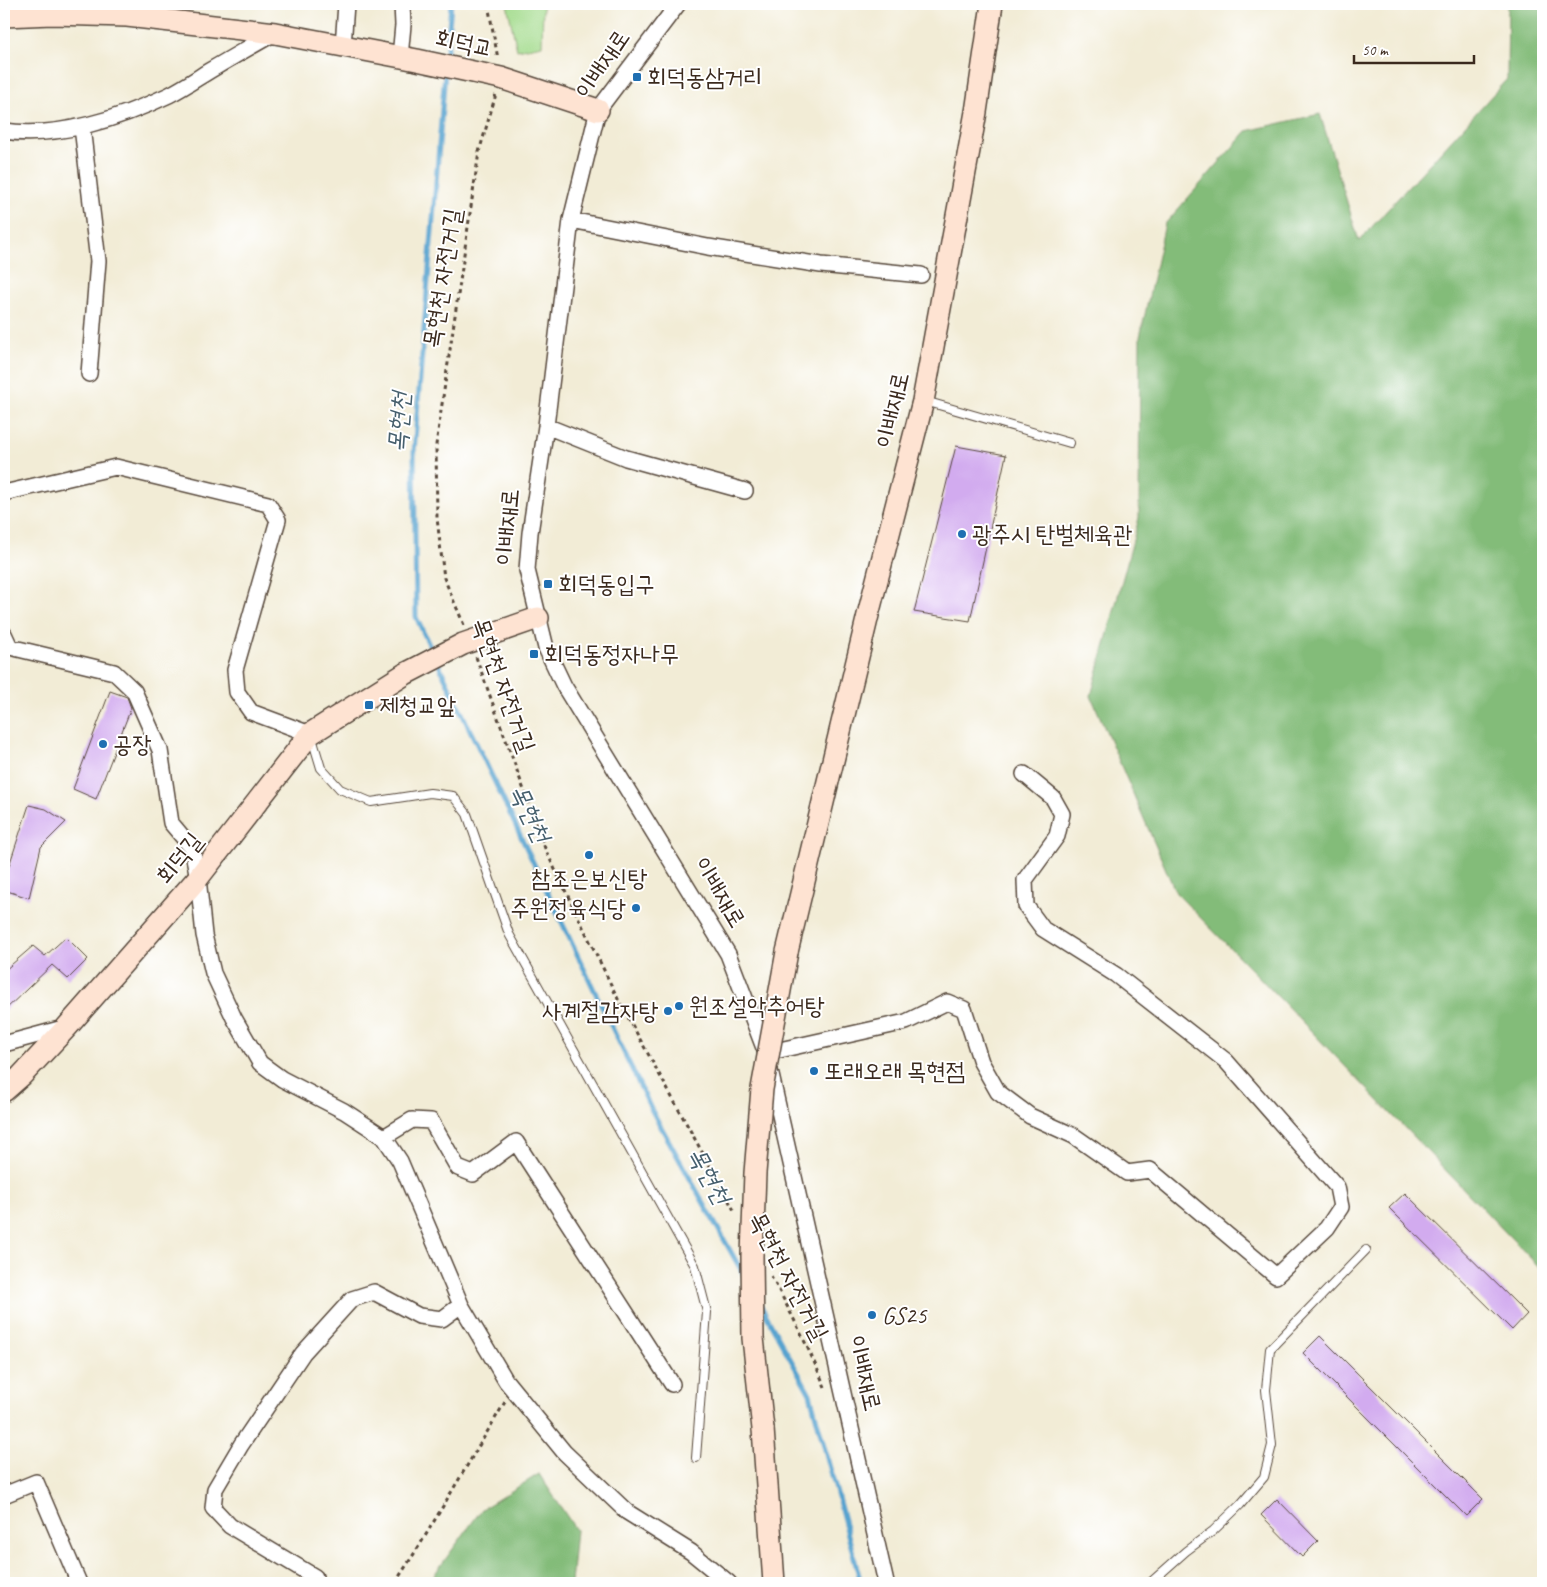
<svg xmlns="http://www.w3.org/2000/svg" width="1547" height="1587" viewBox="0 0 1547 1587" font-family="Caveat,'Poor Story',sans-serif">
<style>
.green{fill:#a4dc8e;stroke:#708356}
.forest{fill:#83bc79;stroke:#5f734c}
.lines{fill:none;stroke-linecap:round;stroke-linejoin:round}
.stream{stroke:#56a3cf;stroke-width:5}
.building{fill:#d2abef}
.lane-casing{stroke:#56473a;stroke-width:10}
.street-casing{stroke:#56473a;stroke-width:18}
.secondary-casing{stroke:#56473a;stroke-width:24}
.path{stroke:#56473a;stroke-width:3;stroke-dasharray:4 4;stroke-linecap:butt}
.lane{stroke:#fff;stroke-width:8}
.street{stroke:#fff;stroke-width:15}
.secondary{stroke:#fee3d2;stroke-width:21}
.secondary-bridge-casing{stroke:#56473a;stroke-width:24;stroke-linecap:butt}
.secondary-bridge{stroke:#fee3d2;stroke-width:21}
.poi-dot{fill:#1f6fb2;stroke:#fff;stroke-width:2}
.labels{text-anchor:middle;stroke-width:4;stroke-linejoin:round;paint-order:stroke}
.street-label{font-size:24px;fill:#3b2a1e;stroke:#fff}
.poi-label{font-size:24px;fill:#3b2a1e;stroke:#fff;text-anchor:start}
.water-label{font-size:25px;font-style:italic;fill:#47606e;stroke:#fff}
</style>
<rect width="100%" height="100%" fill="#fff"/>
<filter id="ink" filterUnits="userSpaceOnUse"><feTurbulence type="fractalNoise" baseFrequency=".02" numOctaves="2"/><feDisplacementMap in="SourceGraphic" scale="10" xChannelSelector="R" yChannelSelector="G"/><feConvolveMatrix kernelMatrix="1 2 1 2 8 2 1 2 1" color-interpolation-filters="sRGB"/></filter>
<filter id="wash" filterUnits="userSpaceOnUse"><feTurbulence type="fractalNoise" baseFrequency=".0096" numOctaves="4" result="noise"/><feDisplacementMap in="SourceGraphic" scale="20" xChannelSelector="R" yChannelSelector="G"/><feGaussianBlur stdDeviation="1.12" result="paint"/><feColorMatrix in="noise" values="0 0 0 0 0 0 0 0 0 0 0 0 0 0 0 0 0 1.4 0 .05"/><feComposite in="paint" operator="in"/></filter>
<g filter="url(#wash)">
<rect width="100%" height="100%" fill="#f2ecd6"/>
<path class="green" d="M507,4H543L542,45L517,50Z"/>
<path class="forest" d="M1508,4H1543V1271L1256,974L1176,893L1091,696L1139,518L1140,337L1165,224L1247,131L1320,114L1359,241L1507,79Z
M539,1474L576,1530L571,1583H431L434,1575L482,1509Z"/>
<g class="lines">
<path class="stream" d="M446,61L451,4
M433,653L416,617L414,452L445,72
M438,663L651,1109L745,1277
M761,1306L810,1394L861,1583"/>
</g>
<g id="blocks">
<path class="building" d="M956,446L1006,455L970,621L914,612Z
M110,691L127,697L131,708L96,799L73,789Z
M29,805L46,809L66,822L41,847L29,898L4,890V881Z
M66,937L88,959L68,979L52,965L4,1011V971L33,946L45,956Z
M1405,1193L1527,1314L1512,1330L1389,1208Z
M1320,1336L1483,1499L1466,1516L1303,1353Z
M1277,1499L1318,1541L1302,1557L1261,1515Z"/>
</g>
</g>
<g filter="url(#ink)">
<use href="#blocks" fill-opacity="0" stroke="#56473a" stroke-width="1"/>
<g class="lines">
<g class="lane-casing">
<path id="lane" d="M925,401L1070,443
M312,738L321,768L340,789L371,802L430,793L453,796L467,814L509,934L695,1266L707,1312L696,1458
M1150,1583L1186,1551L1213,1531L1240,1505L1264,1477L1272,1445L1266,1390L1270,1349L1366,1250"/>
</g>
<g class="street-casing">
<path id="street" d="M678,4L598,110L571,220L546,426L530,533L527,570L546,648L564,686L728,954L766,1053L886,1583
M127,16L138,4
M343,46L346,4
M400,57L403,25L402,4
M82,127L98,261L89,374
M4,131C57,139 121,118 169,95C183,88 196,79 209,71C231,58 253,45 275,33
M571,220L708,247L821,265L921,275
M546,426L626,458L745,491
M4,493L116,467L268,504L278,520L235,670L237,692L251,712L310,734
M4,634L10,647L114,672L134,691L160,750L171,823L192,848L198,878L204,935L213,973L234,1018L260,1063L282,1079L344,1111L384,1137L400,1161L461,1305L506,1381L564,1452L627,1512L691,1552L729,1583
M4,1044L67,1027
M766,1053L906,1022L947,1002L964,1009L981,1062L998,1092L1030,1116L1074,1136L1127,1173L1150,1170L1276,1276L1327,1228L1341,1207L1337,1187L1226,1061L1116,975L1043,929L1026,906L1025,880L1057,836L1062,814L1053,798L1024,774
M384,1137L412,1120L431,1121L458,1168L473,1174L516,1142L672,1384
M4,1495L36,1482L79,1583
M315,1577L230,1526L213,1508L215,1489L241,1445L303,1353L352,1299L374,1292L419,1316L442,1319L461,1305"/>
</g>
<g class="secondary-casing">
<path id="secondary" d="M4,16L52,14L127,16L275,33L417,60L501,78L598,110
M787,952L868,615L923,401L976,112L992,4
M4,1091L21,1076L67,1027L198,878L310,734L405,674L463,644L538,618
M763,1429L774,1583"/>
</g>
<path class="path" d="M488,4L498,59
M464,625L444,578L437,518L436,445L479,152L496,94
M476,657L546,851L619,1001L735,1212
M771,1276C791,1312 809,1349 825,1387
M395,1583L421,1543L505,1402"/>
<use href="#lane" class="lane"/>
<use href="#street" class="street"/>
<use href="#secondary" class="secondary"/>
<g class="secondary-bridge-casing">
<path id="secondary-bridge" d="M763,1429L753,1338L752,1256L755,1173L762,1089L787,952"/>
</g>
<use href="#secondary-bridge" class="secondary-bridge"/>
</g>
</g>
<g class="poi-dot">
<rect x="632" y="72" width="10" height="10" rx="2.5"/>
<circle cx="962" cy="534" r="5"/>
<rect x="543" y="579" width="10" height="10" rx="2.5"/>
<rect x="529" y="649" width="10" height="10" rx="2.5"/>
<rect x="364" y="700" width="10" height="10" rx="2.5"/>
<circle cx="103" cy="744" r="5"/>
<circle cx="589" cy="855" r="5"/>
<circle cx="636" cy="908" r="5"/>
<circle cx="679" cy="1006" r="5"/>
<circle cx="668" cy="1011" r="5"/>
<circle cx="814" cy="1071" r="5"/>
<circle cx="872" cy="1315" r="5"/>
</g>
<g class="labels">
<g class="street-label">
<text transform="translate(464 43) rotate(12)" y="8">회덕교</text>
<text transform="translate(602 64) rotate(-56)" y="8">이배재로</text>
<text transform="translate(442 278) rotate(-81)" y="8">목현천 자전거길</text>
<text transform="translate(892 410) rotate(-77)" y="8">이배재로</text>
<text transform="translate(507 527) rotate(-85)" y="8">이배재로</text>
<text transform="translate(504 685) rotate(70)" y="8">목현천 자전거길</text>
<text transform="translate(179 858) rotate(-51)" y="8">회덕길</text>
<text transform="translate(720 892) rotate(59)" y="8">이배재로</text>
<text transform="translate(789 1276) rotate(62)" y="8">목현천 자전거길</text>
<text transform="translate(865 1373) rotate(77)" y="8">이배재로</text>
</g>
<g class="poi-label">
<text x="647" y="85">회덕동삼거리</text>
<text x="972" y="542">광주시 탄벌체육관</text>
<text x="558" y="592">회덕동입구</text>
<text x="544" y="662">회덕동정자나무</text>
<text x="379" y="713">제청교앞</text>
<text x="113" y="752">공장</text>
<text x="589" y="886" text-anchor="middle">참조은보신탕</text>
<text x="626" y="916" text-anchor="end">주원정육식당</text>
<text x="689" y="1014">원조설악추어탕</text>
<text x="658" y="1019" text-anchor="end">사계절감자탕</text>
<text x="824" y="1079">또래오래 목현점</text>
<text x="882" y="1323">GS25</text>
</g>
<g class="water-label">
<text transform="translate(398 422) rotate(-86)" y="9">목현천</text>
<text transform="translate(531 813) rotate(64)" y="9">목현천</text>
<text transform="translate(710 1175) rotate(61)" y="9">목현천</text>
</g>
</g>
<rect width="1547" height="1587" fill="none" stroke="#fff" stroke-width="20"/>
<path d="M1354 55v8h120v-8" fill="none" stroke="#3b2a1e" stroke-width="2.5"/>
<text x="1362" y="55" font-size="15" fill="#3b2a1e" stroke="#ffffff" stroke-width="4" paint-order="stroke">50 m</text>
</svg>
